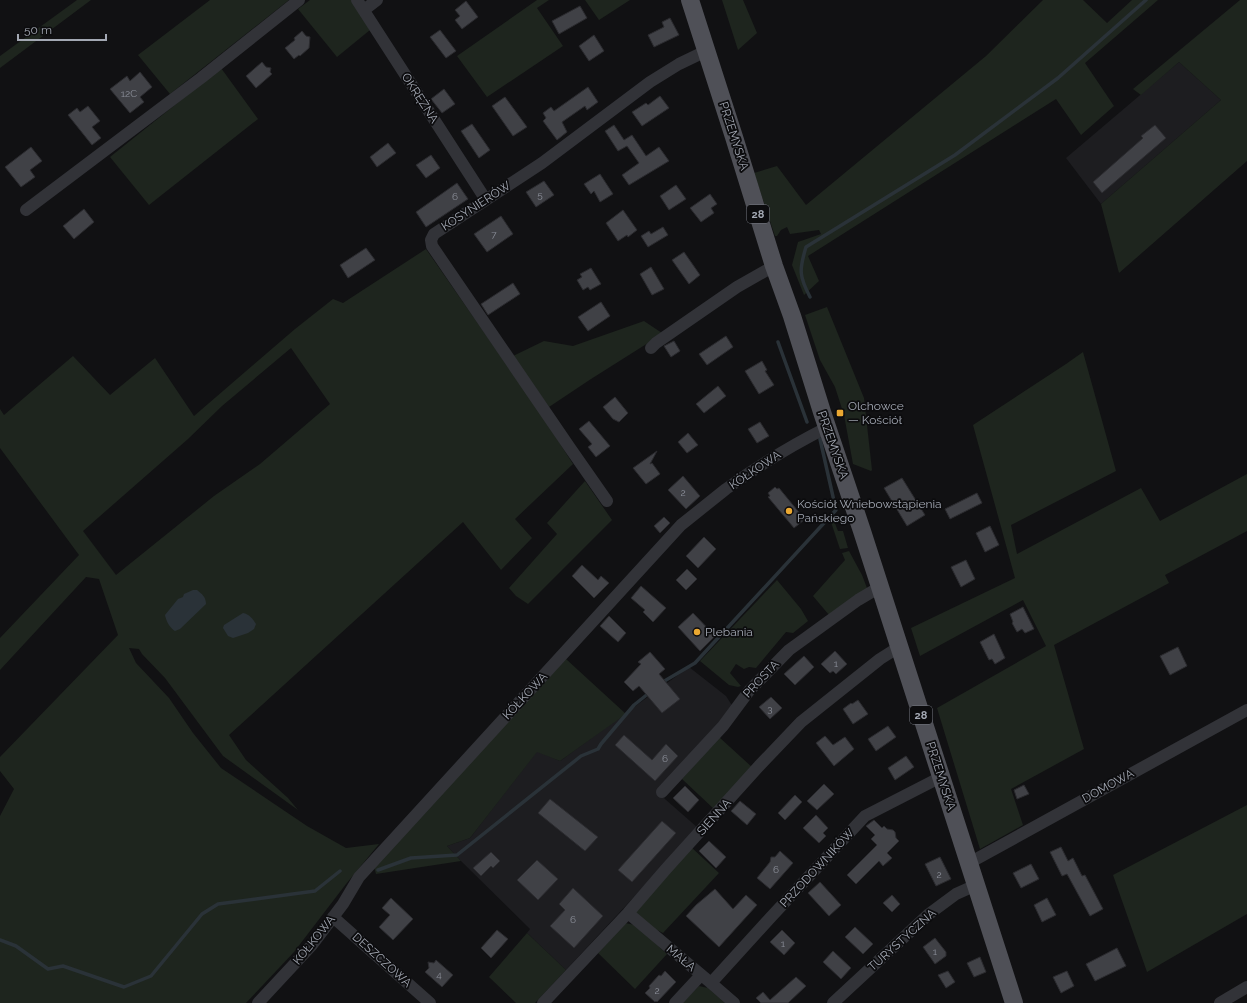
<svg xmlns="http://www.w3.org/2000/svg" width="1247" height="1003" viewBox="0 0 1247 1003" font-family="Raleway,sans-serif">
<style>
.built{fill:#1d1d20}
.green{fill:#1e251e;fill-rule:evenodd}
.water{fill:#2a3238}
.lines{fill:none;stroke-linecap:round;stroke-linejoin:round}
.stream{stroke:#2a3238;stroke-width:3.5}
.building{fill:#404146;stroke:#2b2b2f}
.minor{stroke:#323338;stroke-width:12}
.primary{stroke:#4f5057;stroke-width:18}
.poi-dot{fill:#eba831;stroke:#0c0c0e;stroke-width:1.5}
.labels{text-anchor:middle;stroke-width:3.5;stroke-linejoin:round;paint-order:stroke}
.number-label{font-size:10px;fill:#8a8e98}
.shield{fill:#0c0c0e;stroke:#767982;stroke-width:1}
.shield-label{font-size:11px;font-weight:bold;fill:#a3a8b3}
.street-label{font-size:12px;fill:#a3a8b3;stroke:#0c0c0e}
.poi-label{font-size:12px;fill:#a3a8b3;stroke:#0c0c0e;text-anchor:start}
</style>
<rect width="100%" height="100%" fill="#111113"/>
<path class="built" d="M1179,62L1221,100L1101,204L1066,158Z
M689,667L726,696L733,707L657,792L698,828L566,970L527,933L530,929L461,861L447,846L470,838L537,751L560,761Z"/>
<path class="green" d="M77,0H91L0,68V56Z
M210,0H289L170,94L138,55Z
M310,0H351L370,30L337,57L298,9Z
M537,0H549L537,8L563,46L487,97L457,56Z
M585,0H630L599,20Z
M722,0H743L757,33L738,50Z
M1043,0H1083L1107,23L1132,0H1158L1085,63L1114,106L1081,135L1056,99L808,256L819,281L804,295L792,265L798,242L821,234L819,230L790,234L787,227L781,230L777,236H775L754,173L777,166L806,205L986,56Z
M1240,0H1247V161L1119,273L1101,204L1221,100L1179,62L1141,95L1133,89Z
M221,68L258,119L149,205L110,157Z
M426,249L541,414L573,464L515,519L532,538L501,570L463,522L229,735L246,760L288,798L298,810L223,756L165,678L142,654L139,649L129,648L136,663L169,698L193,733L221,768L307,826L346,848L379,844L346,884L294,952L246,1003H0V816L14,789L0,771V757L118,635L99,579L86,577L0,670V638L79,555L0,448V409L4,415L73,356L110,395L155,358L194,416L295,329L333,299L343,303ZM291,348L330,404L260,464L214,496L116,575L83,531L188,439L222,406Z
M827,307L864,398L872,470L871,471L853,464L844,415L835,387L820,360L805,315Z
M644,321L662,333L648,343L591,379L549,407L513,356L544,341L573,346Z
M1083,352L1116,471L1011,525L1017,554L1141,488L1160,521L1247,474V531L1165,575L1169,583L1054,645L1084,749L1011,789L1023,825L980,849L937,708L1046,646L1023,600L920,656L911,628L1015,578L973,425L1066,364Z
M585,481L612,520L528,604L516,596L509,588L557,534L547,523Z
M834,521L838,531H843L848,548L840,549L831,522Z
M849,551L862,575L867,588L862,593L829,615L813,596L845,560L842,553Z
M777,580L801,609L808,621L793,633L786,632L756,668L749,667L744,669L736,664L730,673L741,686L738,687L729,685L700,661Z
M566,659L626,714L560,761L537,752L470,838L447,846L461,861L376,874L374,867Z
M719,737L753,768L715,810L682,779Z
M1247,805V914L1147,972L1113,875Z
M691,847L719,873L663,933L653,928L634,912Z
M625,923L635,925L667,954L635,989L598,953Z
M527,933L566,970L535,1003H516L489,977Z
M699,986L708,988L725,1003H682Z"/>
<path class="water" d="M193,590H197C202,594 206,597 206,604L180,629L175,631C170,628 166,621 165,615L178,599L183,597L184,594Z
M243,613C249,614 253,619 256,624L254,629L248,633L233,638L228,636L223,628L224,625Z"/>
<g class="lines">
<path class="stream" d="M810,297C799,276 799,270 806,247L955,155L1058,78L1146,0
M778,342L807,422
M661,683L695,663L836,510L820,439
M378,870L411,858L457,855L581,756L598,749L601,744L634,705L649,693
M0,940L16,946L48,969L63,966L124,987L151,976L202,914L218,904L315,891L340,871"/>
</g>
<path class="building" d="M466,1L478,17L462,29L455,20L460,16L455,10Z
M580,6L587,18L559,34L552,21Z
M670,18L679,35L654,47L648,35L664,27L662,22Z
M440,30L456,51L446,58L430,37Z
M302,31L306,36L310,37L309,48L300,56L299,55L294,59L285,48L295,40L294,38Z
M594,35L604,51L589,61L579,46Z
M262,62L266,67L271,68L270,72L272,74L256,88L246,76Z
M140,72L152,87L140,97L144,102L130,113L110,89L127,76L130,81Z
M588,87L598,102L587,110L585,106L562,122L567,132L557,140L543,121L546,118L543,113L551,107L554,111Z
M444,89L455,104L442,113L431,99Z
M660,96L669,108L642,126L632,112L646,103L648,105Z
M505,97L527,127L513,136L492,106Z
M88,106L100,121L92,127L101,138L92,145L68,115L77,108L80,112Z
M472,124L490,150L479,158L461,131Z
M614,125L624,140L632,135L646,156L659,147L669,161L629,185L622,175L639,163L627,146L618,151L605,131Z
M1155,125L1166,138L1102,193L1093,182L1143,138L1141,136Z
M388,143L396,153L377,167L370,157Z
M31,147L42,161L30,170L35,177L21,187L5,167Z
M431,155L440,168L426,178L416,165Z
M600,174L613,194L600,202L594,191L591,194L584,184Z
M544,181L554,195L536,207L526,192Z
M457,183L468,199L426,227L416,212Z
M676,185L686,199L669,210L660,196Z
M710,194L717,204L711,208L714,213L701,222L690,208Z
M84,209L94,222L74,239L63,226Z
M623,210L637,230L628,237L627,235L618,241L606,223Z
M501,216L513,234L487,252L474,234Z
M663,227L668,235L648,247L641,236L649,231L651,234Z
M366,248L375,260L348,278L340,265Z
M684,252L700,275L689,284L672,260Z
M651,267L664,289L652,295L640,274Z
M591,268L601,284L590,290L588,287L583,290L577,280L582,277L580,274Z
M513,283L520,294L488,315L481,304Z
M601,302L610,316L588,331L578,317Z
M726,336L733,347L707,365L699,354Z
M674,341L680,351L671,357L664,346Z
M762,361L767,370L765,371L774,385L759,394L745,371Z
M718,386L726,396L704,413L696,404Z
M615,397L628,413L619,422L613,419L603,407Z
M589,421L610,446L596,457L588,447L592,444L579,429Z
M760,422L769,436L757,443L748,429Z
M688,433L698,445L687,453L678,442Z
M657,451L650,464L652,463L660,474L646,484L633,468Z
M683,476L700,496L686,509L668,490Z
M902,478L925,515L907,526L884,488Z
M775,487L777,489L779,488L802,516L801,517L804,520L794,528L768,497L770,496L768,493Z
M977,493L982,503L950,519L945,509Z
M664,517L670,523L660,533L654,526Z
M990,526L999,545L985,552L976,533Z
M704,537L716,549L698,568L686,556Z
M966,560L975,579L961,587L951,567Z
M582,565L598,580L601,576L609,583L594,598L572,576Z
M687,569L697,579L686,590L676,580Z
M641,586L666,608L653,622L643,612L645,610L631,598Z
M1023,607L1034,629L1025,633L1022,629L1017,632L1012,623L1013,622L1010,614Z
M693,613L715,636L700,651L678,627Z
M609,616L626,633L618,642L600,626Z
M994,634L1005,658L995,664L992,659L989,660L980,642Z
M1178,647L1187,666L1170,675L1160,656Z
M835,651L847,664L836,674L833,671L830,673L821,664Z
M650,652L665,669L659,674L680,699L662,713L639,686L633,691L624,682L641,664L638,662Z
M804,656L814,667L795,685L784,674Z
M771,697L782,708L770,719L759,707Z
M858,700L868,714L853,724L843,709L851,703L852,704Z
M888,726L896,737L876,751L868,739Z
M624,735L652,760L666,744L678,756L655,781L615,745Z
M825,736L833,745L845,737L854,749L834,766L816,743Z
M906,756L914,767L895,780L888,768Z
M824,784L834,794L817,810L807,801Z
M1024,785L1029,794L1017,799L1014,790Z
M685,786L699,800L688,812L673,798Z
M795,795L802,802L785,820L778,813Z
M550,799L598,837L585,851L538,813Z
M740,801L756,814L747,825L731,811Z
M816,815L828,828L823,833L826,836L819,843L803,828Z
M874,820L882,828L884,826L887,829L893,830L895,832L896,838L899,841L887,853L892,858L883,866L879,861L856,884L847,875L877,845L871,839L875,835L866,826Z
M662,821L676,833L632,882L618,870Z
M709,841L726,857L716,868L699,851Z
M1061,847L1068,861L1073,858L1082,876L1085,875L1103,909L1090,916L1067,874L1062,876L1050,852Z
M780,851L793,863L770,889L757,878L770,862L771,857H775Z
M491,852L500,861L493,868L491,866L481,876L473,868Z
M940,857L951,879L936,886L925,864Z
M537,860L558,879L538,900L517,880Z
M1031,864L1039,879L1021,888L1013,873Z
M820,882L841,905L829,916L808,893Z
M573,888L603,916L574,948L550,926L565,910L559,904Z
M715,889L733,909L746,895L757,905L719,947L686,916L696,905Z
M892,895L900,904L892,912L883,903Z
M391,898L413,919L393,940L379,927L390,915L382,908Z
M1047,898L1056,915L1042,922L1034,905Z
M855,927L873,944L863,954L845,937Z
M497,930L508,939L491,958L481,948Z
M782,930L795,943L784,955L770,942Z
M935,938L946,952V956L935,964L923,947Z
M1117,948L1126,966L1095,981L1086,964Z
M833,951L851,968L841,979L823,962Z
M980,957L986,972L974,977L967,963Z
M436,960L453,975L442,987L425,972L429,968L428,962L434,963Z
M665,971L676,982L657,1002L656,1001L655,1002L645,993L650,988L649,986L659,975L661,976Z
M948,971L955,982L946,988L938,975Z
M1067,971L1074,986L1061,993L1053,977Z
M796,977L806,986L788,1003H761L756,998L763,992L770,1000Z"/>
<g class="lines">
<path class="minor" d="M357,0L486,200
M364,10L377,0
M26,210L201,78L299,0
M651,348L656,343L737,287L774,266
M607,501L570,448L432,246L431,240L434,234L542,163L650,82L679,64L706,51
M662,792L723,726L749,691L789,650L858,600L880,587
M969,863L1247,710
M628,913L711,983L734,1003
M333,917L430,1003
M711,983L771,917L865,816L941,777
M258,1003L312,945L343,904L359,877L681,525C696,513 711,501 726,489C758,466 792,445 828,427
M543,1003L628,913L666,869L759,766L801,722L880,659L899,647
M675,1003L701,975
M833,1003L929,914L956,894L976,885
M1220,1003L1247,987"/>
<path class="primary" d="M690,0L734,137L774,266L792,316L822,412L862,531L1014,1003"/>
</g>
<g class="poi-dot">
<rect x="836" y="409" width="8" height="8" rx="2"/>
<circle cx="789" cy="511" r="4"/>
<circle cx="697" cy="632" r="4"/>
</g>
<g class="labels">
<g class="number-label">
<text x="129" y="97">12C</text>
<text x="540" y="198">5</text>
<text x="455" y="200">6</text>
<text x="494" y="238">7</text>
<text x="683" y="496">2</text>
<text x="836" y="667">1</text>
<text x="770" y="712">3</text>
<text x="665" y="762">6</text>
<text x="776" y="873">6</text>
<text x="939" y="878">2</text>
<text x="573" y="923">6</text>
<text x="783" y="947">1</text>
<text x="935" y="955">1</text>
<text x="439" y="978">4</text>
<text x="657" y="994">2</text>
</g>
<g class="shield">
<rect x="747" y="205" width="22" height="18" rx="3"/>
<rect x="910" y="706" width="22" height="18" rx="3"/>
</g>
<g class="shield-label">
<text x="758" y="218">28</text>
<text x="921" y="719">28</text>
</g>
<g class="street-label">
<text transform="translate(420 98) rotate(57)" y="4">OKRĘŻNA</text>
<text transform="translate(734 136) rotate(72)" y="4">PRZEMYSKA</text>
<text transform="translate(476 206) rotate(-33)" y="4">KOSYNIERÓW</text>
<text transform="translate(833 445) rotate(71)" y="4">PRZEMYSKA</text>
<text transform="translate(755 470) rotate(-34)" y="4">KÓŁKOWA</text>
<text transform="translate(761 679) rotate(-47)" y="4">PROSTA</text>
<text transform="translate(525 696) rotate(-47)" y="4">KÓŁKOWA</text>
<text transform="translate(941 776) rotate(72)" y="4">PRZEMYSKA</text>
<text transform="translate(1108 786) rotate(-29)" y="4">DOMOWA</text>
<text transform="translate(714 817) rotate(-48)" y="4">SIENNA</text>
<text transform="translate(817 868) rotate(-47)" y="4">PRZODOWNIKÓW</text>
<text transform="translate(314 940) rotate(-51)" y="4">KÓŁKOWA</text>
<text transform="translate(902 940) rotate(-42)" y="4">TURYSTYCZNA</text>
<text transform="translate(681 958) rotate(40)" y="4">MAŁA</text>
<text transform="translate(382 960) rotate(42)" y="4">DESZCZOWA</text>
</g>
<g class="poi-label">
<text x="848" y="410">Olchowce<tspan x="848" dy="14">— Kościół</tspan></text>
<text x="797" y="508">Kościół Wniebowstąpienia<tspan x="797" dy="14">Pańskiego</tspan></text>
<text x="705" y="636">Plebania</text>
</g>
</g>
<path d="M18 34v6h88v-6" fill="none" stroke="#a3a8b3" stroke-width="2"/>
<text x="24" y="34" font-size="12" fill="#a3a8b3" stroke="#0c0c0e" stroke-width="3" paint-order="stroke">50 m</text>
</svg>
